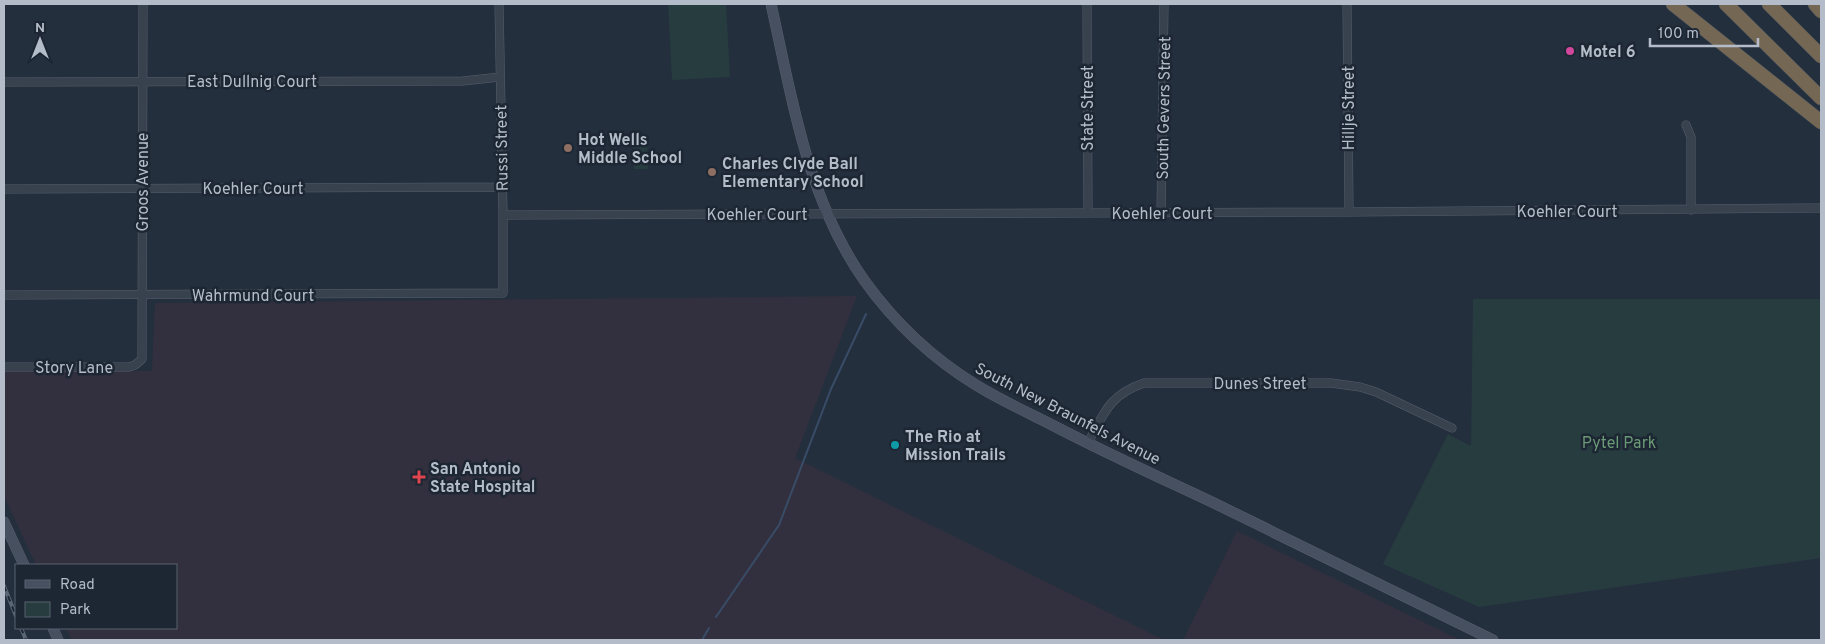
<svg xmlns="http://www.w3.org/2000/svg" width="1825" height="644" viewBox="0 0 1825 644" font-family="Overpass,sans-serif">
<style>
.medical{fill:#32303f}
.green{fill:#263c3f}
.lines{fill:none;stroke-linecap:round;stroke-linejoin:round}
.stream{stroke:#394c67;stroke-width:2}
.minor-casing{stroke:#565f6c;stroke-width:9}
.secondary-casing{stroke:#565f6c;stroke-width:11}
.motorway-casing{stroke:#434c59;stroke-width:15}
.minor{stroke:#38414e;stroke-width:8}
.secondary{stroke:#465061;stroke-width:10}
.motorway{stroke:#746855;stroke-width:14}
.rail-casing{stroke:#5a6575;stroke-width:4}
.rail{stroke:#1d2633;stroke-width:2;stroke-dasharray:5.5;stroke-linecap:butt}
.hotel-dot{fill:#d1479c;stroke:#1d2633;stroke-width:2}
.education-dot{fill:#8d6e63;stroke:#1d2633;stroke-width:2}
.culture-dot{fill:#0f9aa8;stroke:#1d2633;stroke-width:2}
.health-dot{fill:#e0444e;stroke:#1d2633;stroke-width:2}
.labels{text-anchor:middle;stroke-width:5;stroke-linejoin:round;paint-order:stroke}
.poi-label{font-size:16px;font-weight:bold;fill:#b4bcc9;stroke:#1d2633;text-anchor:start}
.street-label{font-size:16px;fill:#b4bcc9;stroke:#1d2633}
.park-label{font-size:16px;fill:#6b9a76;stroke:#1d2633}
</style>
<rect width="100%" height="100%" fill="#242f3e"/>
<path class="medical" d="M857,296L795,458L1164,640H72L66,628H176V565H36L4,496V371H152L155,303Z
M1237,531L1460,640H1183Z"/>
<path class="green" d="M668,4H726L730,77L672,80Z
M633,137H647L648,169H634Z
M1473,299H1821V558L1479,607L1383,564L1448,434L1471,446Z"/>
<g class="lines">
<path class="stream" d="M716,617L779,525L831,389L866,314
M702,640L709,628"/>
<g class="minor-casing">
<path id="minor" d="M1087,4L1088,213
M1347,4L1349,212
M4,82L463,81L500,77
M1686,125L1691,137V210
M4,189L502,187
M1161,213L1164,4
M503,215L1349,212L1821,208
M4,295L503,293V215L499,4
M4,367H129L135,365L142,359L143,4
M1088,443C1104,413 1109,395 1144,383H1331L1360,387L1376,392L1452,428"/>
</g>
<g class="secondary-casing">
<path id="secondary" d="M771,4C792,98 807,199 864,280C894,322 932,358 976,385C1002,401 1031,414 1058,428C1110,455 1163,479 1216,504C1309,549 1401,595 1493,640
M4,522L24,565
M53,628L58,640"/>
</g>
<g class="motorway-casing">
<path id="motorway" d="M1673,4L1821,122
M1726,4L1821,98
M1769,4L1821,56
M1815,4L1821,11"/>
</g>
<use href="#minor" class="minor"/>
<use href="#secondary" class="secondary"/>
<use href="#motorway" class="motorway"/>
<g class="rail-casing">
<path id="rail" d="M4,586L16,616
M21,628L26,640"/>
</g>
<use href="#rail" class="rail"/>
</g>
<circle class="hotel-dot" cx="1570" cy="51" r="5"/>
<g class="education-dot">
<circle cx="568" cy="148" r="5"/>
<circle cx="712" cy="172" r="5"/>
</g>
<circle class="culture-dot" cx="895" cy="445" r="5"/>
<path class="health-dot" d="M416.5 469.5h5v5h5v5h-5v5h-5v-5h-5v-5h5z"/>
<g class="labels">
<g class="poi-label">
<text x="1580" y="57">Motel 6</text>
<text x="578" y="145">Hot Wells<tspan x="578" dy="18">Middle School</tspan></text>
<text x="722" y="169">Charles Clyde Ball<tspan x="722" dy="18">Elementary School</tspan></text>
<text x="905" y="442">The Rio at<tspan x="905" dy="18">Mission Trails</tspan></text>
<text x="430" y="474">San Antonio<tspan x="430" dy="18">State Hospital</tspan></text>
</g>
<g class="street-label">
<text x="252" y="87">East Dullnig Court</text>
<text transform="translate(1087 108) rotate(-90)" y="6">State Street</text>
<text transform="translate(1163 108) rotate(-89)" y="6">South Gevers Street</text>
<text transform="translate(1348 108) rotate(-90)" y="6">Hillje Street</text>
<text transform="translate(501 148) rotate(-91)" y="6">Russi Street</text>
<text transform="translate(142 182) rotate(-90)" y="6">Groos Avenue</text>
<text x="253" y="194">Koehler Court</text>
<text x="1567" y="217">Koehler Court</text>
<text x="1162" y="219">Koehler Court</text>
<text x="757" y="220">Koehler Court</text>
<text x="253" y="301">Wahrmund Court</text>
<text x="74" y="373">Story Lane</text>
<text x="1260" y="389">Dunes Street</text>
<text transform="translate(1068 413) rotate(27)" y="6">South New Braunfels Avenue</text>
</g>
<g class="park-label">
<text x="1619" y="448">Pytel Park</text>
</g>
</g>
<rect width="1825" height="644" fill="none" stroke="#b4bcc9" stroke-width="10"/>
<rect x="15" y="564" width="162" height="65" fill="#1d2633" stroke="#59626f"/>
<rect x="25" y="580" width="25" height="8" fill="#465061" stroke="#59626f"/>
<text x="60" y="589" font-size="15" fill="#b4bcc9">Road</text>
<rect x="25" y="602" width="25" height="15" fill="#263c3f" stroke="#59626f"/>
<text x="60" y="614" font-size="15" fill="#b4bcc9">Park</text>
<g transform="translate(40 40)" stroke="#1d2633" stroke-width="4" paint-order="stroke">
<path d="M0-4L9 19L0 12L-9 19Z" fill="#b4bcc9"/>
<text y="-8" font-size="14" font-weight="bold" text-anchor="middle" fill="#b4bcc9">N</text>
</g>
<path d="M1650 38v8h108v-8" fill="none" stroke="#b4bcc9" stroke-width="2.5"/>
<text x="1658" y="38" font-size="15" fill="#b4bcc9" stroke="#1d2633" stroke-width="4" paint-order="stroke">100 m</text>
</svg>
